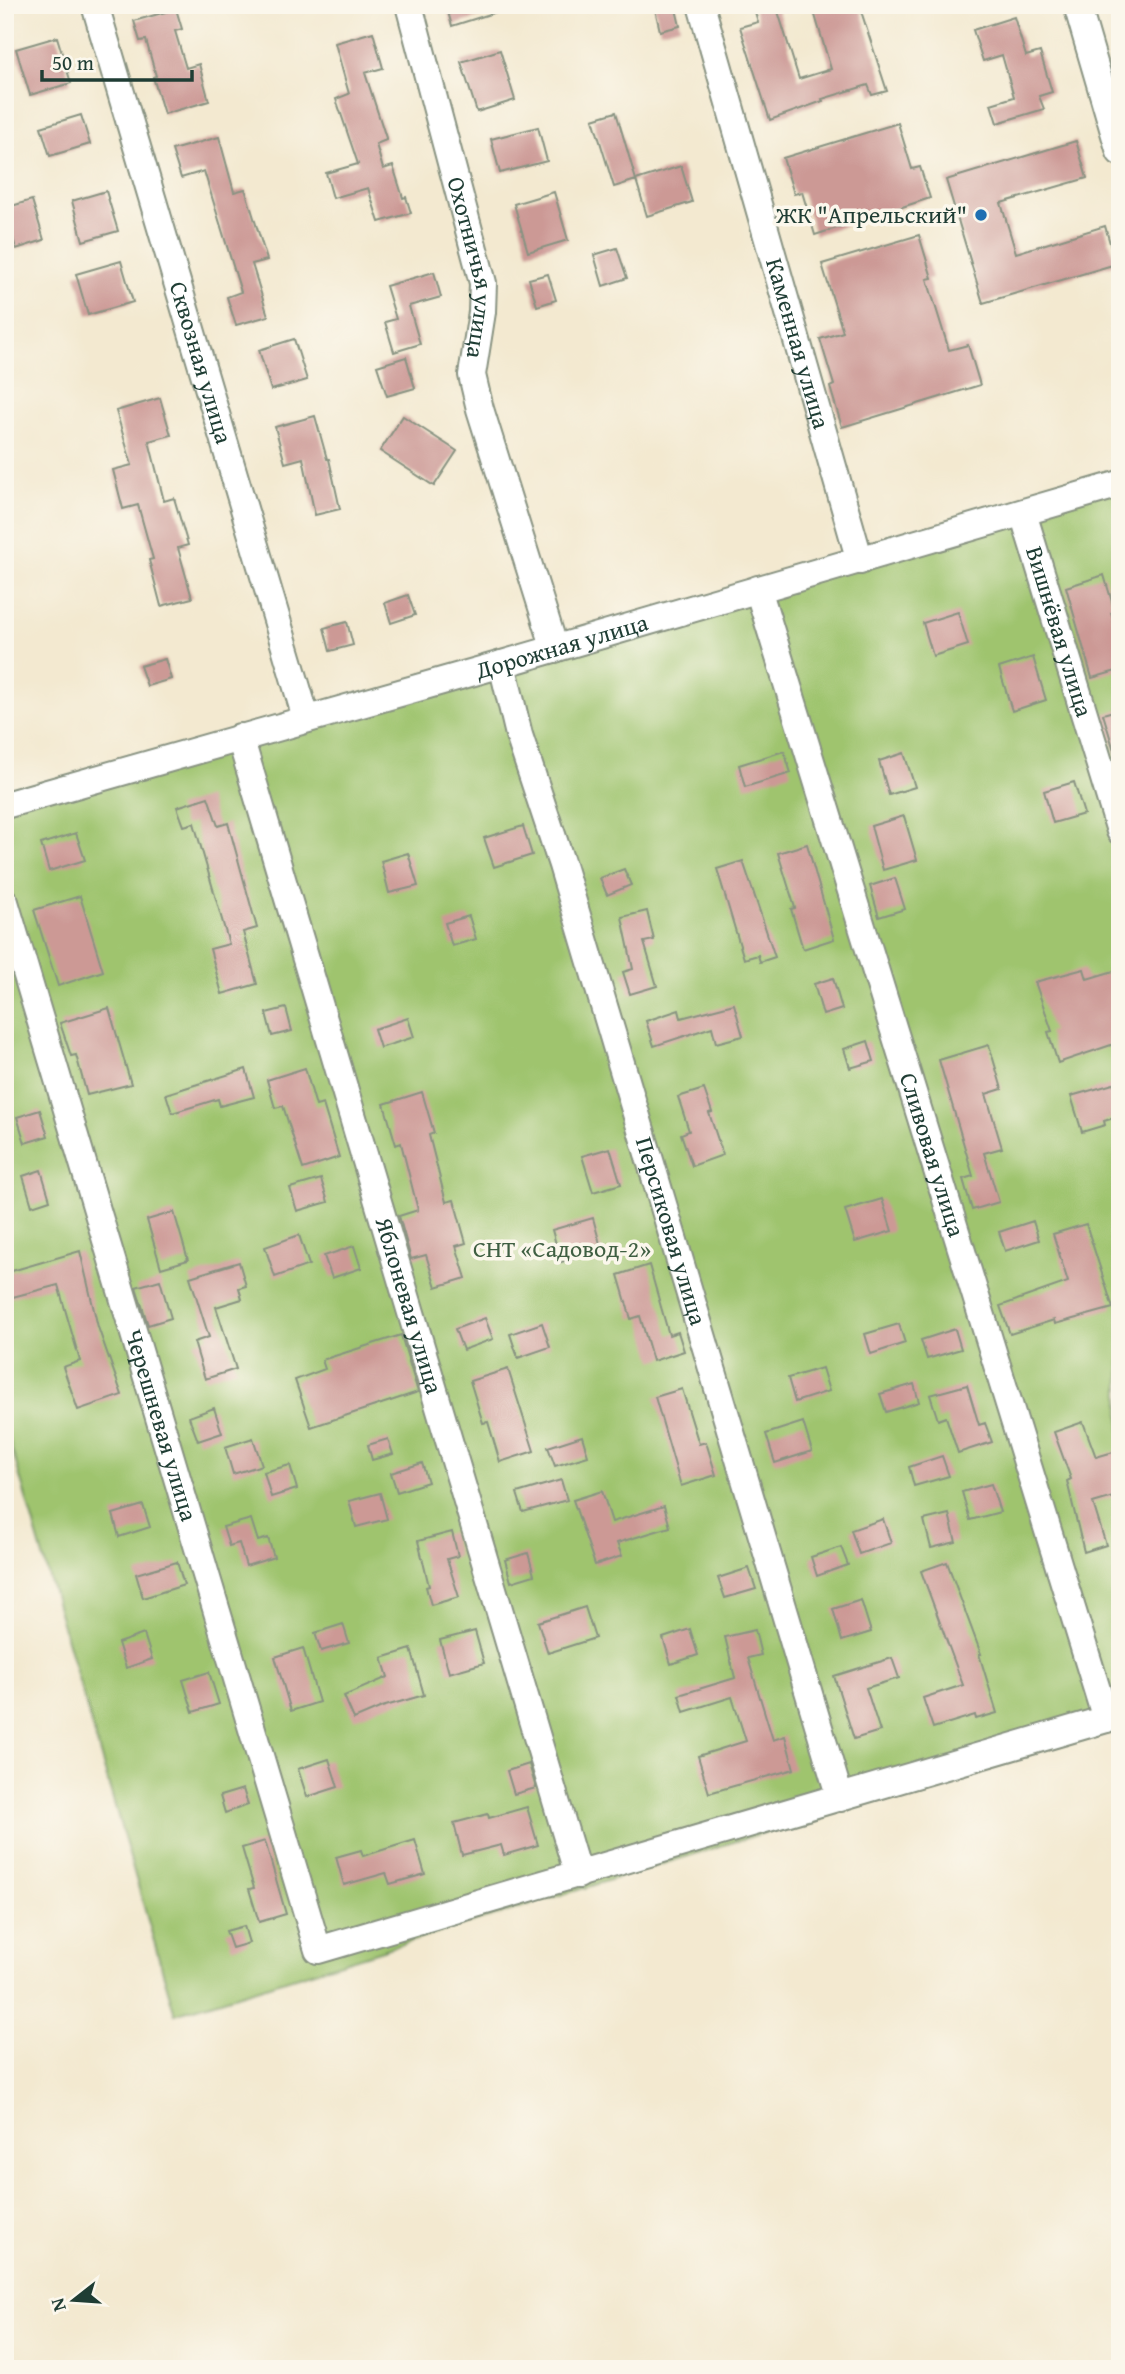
<svg xmlns="http://www.w3.org/2000/svg" width="1125" height="2374" viewBox="0 0 1125 2374" font-family="'Gentium Book Plus',serif">
<style>
.green{fill:#9fc46e;stroke:#5f8051;stroke-width:2}
.building{fill:#cc9995}
.lines{fill:none;stroke-linecap:round;stroke-linejoin:round}
.minor-casing{stroke:#899382;stroke-width:30}
.minor{stroke:#fff;stroke-width:26}
.poi-dot{fill:#1f6fb2;stroke:#fbf7ec;stroke-width:2.5}
.labels{text-anchor:middle;stroke-width:7;stroke-linejoin:round;paint-order:stroke}
.poi-label{font-size:24px;fill:#1f3d34;stroke:#fbf7ec;text-anchor:end}
.street-label{font-size:24px;fill:#1f3d34;stroke:#fbf7ec}
.park-label{font-size:24px;fill:#3f5f42;stroke:#fbf7ec}
</style>
<rect width="100%" height="100%" fill="#fbf7ec"/>
<filter id="ink" filterUnits="userSpaceOnUse"><feTurbulence type="fractalNoise" baseFrequency=".0143" numOctaves="2"/><feDisplacementMap in="SourceGraphic" scale="14" xChannelSelector="R" yChannelSelector="G"/><feConvolveMatrix kernelMatrix="1 2 1 2 8 2 1 2 1" color-interpolation-filters="sRGB"/></filter>
<filter id="wash" filterUnits="userSpaceOnUse"><feTurbulence type="fractalNoise" baseFrequency=".00686" numOctaves="4" result="noise"/><feDisplacementMap in="SourceGraphic" scale="28" xChannelSelector="R" yChannelSelector="G"/><feGaussianBlur stdDeviation="1.57" result="paint"/><feColorMatrix in="noise" values="0 0 0 0 0 0 0 0 0 0 0 0 0 0 0 0 0 1.4 0 .05"/><feComposite in="paint" operator="in"/></filter>
<g filter="url(#wash)">
<rect width="100%" height="100%" fill="#f3e9d0"/>
<path class="green" d="M1120,484V1723L175,2014L5,1425V805Z"/>
<g id="blocks">
<path class="building" d="M446,5H506V9L452,26Z
M654,5H675L680,26L660,31Z
M753,5H776L799,79L831,69L812,5H859L887,91L872,95L868,85L822,99L823,101L770,120L740,27L758,22Z
M176,9L182,29L175,31L186,68L199,64L209,101L164,114L153,77L156,76L146,40L140,41L134,21Z
M1014,17L1026,56L1040,52L1052,92L1039,96L1044,109L997,123L991,104L1014,97L1002,55L983,61L973,30Z
M373,32L383,68L365,73L386,138V140L376,144L383,169L393,166L403,198L406,197L411,213L379,222L368,188L333,198L326,173L358,164L336,99L349,94L335,43Z
M57,37L71,83L30,95L16,49Z
M500,50L515,100L477,112L461,62Z
M616,112L636,180L614,187L593,119Z
M81,115L90,144L50,156L41,127Z
M898,123L912,169L920,167L930,198L815,235L802,192L794,194L783,158Z
M538,127L547,161L500,173L491,139Z
M219,137L234,192L245,189L267,260L252,264L268,316L236,325L227,297L241,292L204,171L181,178L172,150Z
M1076,141L1087,178L1001,203L1016,253L1105,226L1116,264L983,303L946,180Z
M681,166L692,202L647,216L636,180Z
M106,191L118,231L83,241L72,201Z
M554,192L568,240L528,252L514,204Z
M32,200L44,240L16,249L5,208Z
M919,235L932,278L927,279L949,350L968,345L980,385L842,427L830,387L834,385L820,339L843,332L822,264Z
M617,248L627,278L603,286L594,255Z
M121,261L133,302L88,315L76,274Z
M434,272L441,297L409,306L420,344L394,352L385,322L396,319L386,286Z
M548,274L556,300L537,306L529,279Z
M294,339L307,380L271,390L259,350Z
M406,357L415,388L387,396L377,366Z
M160,398L171,435L149,441L164,501L174,498L188,545L178,548L192,598L161,606L149,560L153,559L138,505L123,509L113,470L132,465L116,411Z
M315,416L327,459H329L340,509L315,515L303,458L285,463L275,427Z
M403,416L457,451L434,486L380,451Z
M1104,575L1115,612L1111,613L1120,642V670L1092,678L1066,587Z
M408,595L415,615L391,623L385,603Z
M958,612L968,645L933,656L923,623Z
M347,622L353,645L330,651L324,628Z
M1033,657L1046,700L1012,711L999,668Z
M165,659L171,679L147,686L140,666Z
M1120,709V756L1116,757L1103,714Z
M784,751L791,773L745,787L739,765Z
M904,753L915,787L889,795L879,761Z
M1074,782L1084,814L1053,823L1044,791Z
M208,797L218,826L228,823L257,928L243,932L257,984L222,994L210,949L229,944L194,823L184,826L177,807Z
M904,816L917,860L883,870L871,826Z
M523,826L532,855L494,867L484,838Z
M76,833L85,860L49,871L41,844Z
M807,844L834,939L803,949L791,909L795,908L778,853Z
M408,853L418,886L389,893L381,861Z
M743,861L775,957L760,962L758,955L744,959L717,869Z
M624,869L631,885L607,895L600,878Z
M895,878L905,909L879,917L870,886Z
M80,896L103,971L58,986L34,910Z
M647,911L654,940L644,942L657,986L630,994L623,972L633,969L622,917Z
M469,916L476,939L452,946L445,923Z
M1084,969L1087,979L1120,969V1042L1058,1063L1048,1032L1052,1031L1035,982Z
M833,978L842,1009L823,1015L814,984Z
M734,1004L743,1036L716,1043L712,1027L654,1046L646,1021L679,1010L681,1018Z
M109,1008L131,1084L87,1095L76,1055L71,1056L60,1023Z
M286,1008L292,1031L272,1036L266,1013Z
M408,1018L414,1037L380,1048L374,1029Z
M868,1041L874,1061L850,1068L844,1049Z
M989,1045L1002,1089L986,1094L1002,1148L984,1153L999,1202L972,1210L963,1179L973,1176L939,1060Z
M305,1068L316,1106L323,1104L339,1157L303,1169L283,1106L275,1108L267,1080Z
M246,1069L254,1097L220,1106L218,1099L172,1113L166,1094Z
M1120,1082V1116L1104,1121L1105,1125L1082,1132L1071,1096Z
M704,1089L712,1112L709,1113L723,1155L692,1166L681,1134L689,1131L678,1097Z
M422,1092L434,1133L429,1135L446,1202L454,1200L466,1243L456,1246L466,1278L436,1287L426,1255L411,1259L399,1216L418,1210L401,1143L396,1145L384,1104Z
M40,1110L48,1136L25,1143L17,1117Z
M610,1148L621,1184L593,1192L582,1156Z
M41,1170L50,1200L32,1206L23,1176Z
M321,1179L328,1202L297,1211L290,1188Z
M882,1199L892,1231L855,1242L845,1210Z
M174,1212L188,1260L161,1268L147,1220Z
M593,1218L602,1251L561,1262L552,1230Z
M1033,1221L1039,1240L1005,1251L999,1232Z
M1086,1224L1113,1308L1055,1324L1054,1320L1010,1334L1000,1306L1068,1282L1053,1234Z
M299,1235L309,1265L275,1277L265,1247Z
M354,1246L361,1268L332,1278L324,1256Z
M80,1251L98,1327L122,1395L78,1410L63,1367L80,1361L58,1285L9,1298L5,1273Z
M239,1262L246,1286L239,1288L242,1299L216,1307L236,1369L205,1379L194,1342L209,1337L190,1277Z
M649,1265L669,1335L678,1332L684,1351L653,1361L640,1316L631,1319L618,1275Z
M160,1280L171,1318L148,1325L136,1287Z
M485,1318L493,1339L463,1350L455,1329Z
M542,1323L550,1347L518,1358L510,1334Z
M899,1324L905,1343L871,1354L865,1334Z
M955,1329L961,1349L927,1359L921,1340Z
M401,1335L418,1392L311,1427L295,1380L325,1369L322,1360Z
M822,1368L829,1391L795,1402L788,1378Z
M508,1369L534,1451L500,1462L488,1422L483,1423L470,1381Z
M914,1384L919,1402L886,1412L880,1394Z
M967,1385L979,1425L985,1423L992,1442L958,1453L946,1417L938,1420L930,1395Z
M682,1389L699,1444L706,1442L716,1475L681,1486L655,1397Z
M214,1408L222,1433L198,1441L189,1417Z
M803,1422L812,1451L775,1463L766,1434Z
M1083,1422L1096,1457L1120,1450V1495L1093,1503L1106,1545L1084,1552L1067,1481L1071,1479L1054,1432Z
M582,1436L588,1456L555,1466L548,1447Z
M253,1438L262,1465L233,1474L225,1447Z
M388,1439L393,1454L372,1460L368,1445Z
M942,1456L949,1476L914,1486L909,1467Z
M422,1463L428,1482L397,1492L391,1473Z
M290,1465L297,1489L271,1497L264,1472Z
M561,1480L567,1500L523,1512L517,1493Z
M991,1484L1000,1512L970,1520L962,1492Z
M602,1491L612,1522L664,1506L670,1527L617,1543L622,1556L595,1565L573,1500Z
M380,1493L387,1519L356,1527L349,1501Z
M143,1505L150,1527L119,1537L113,1514Z
M949,1514L956,1542L931,1548L924,1520Z
M251,1519L258,1541L268,1538L274,1557L246,1566L239,1543L229,1546L223,1527Z
M883,1519L891,1543L859,1554L851,1530Z
M452,1532L458,1556L447,1559L459,1597L431,1605L426,1587L429,1586L418,1541Z
M841,1547L848,1565L817,1576L811,1557Z
M528,1553L534,1575L511,1582L505,1560Z
M177,1562L184,1585L143,1598L136,1574Z
M947,1562L981,1654H979L997,1713L976,1719L975,1715L933,1728L923,1698L963,1685L921,1571Z
M749,1568L756,1589L725,1598L718,1578Z
M861,1600L871,1632L842,1641L833,1609Z
M585,1607L595,1638L548,1653L538,1622Z
M343,1624L349,1643L321,1651L315,1633Z
M690,1629L698,1655L671,1664L663,1638Z
M755,1630L761,1655L748,1658L773,1740L785,1736L794,1769L709,1793L698,1756L746,1741L732,1697L684,1712L679,1695L735,1678L725,1637Z
M475,1631L484,1663L449,1673L440,1640Z
M144,1634L152,1659L126,1668L118,1643Z
M303,1648L319,1702L291,1711L275,1657Z
M411,1649L424,1695L382,1707L354,1719L344,1696L388,1677L382,1658Z
M892,1658L899,1678L866,1688L880,1731L854,1739L834,1676Z
M209,1672L219,1704L193,1712L183,1680Z
M329,1759L338,1787L307,1797L298,1769Z
M529,1764L536,1788L514,1794L507,1771Z
M243,1789L248,1805L225,1813L220,1796Z
M527,1807L538,1845L504,1855L501,1845L462,1855L454,1823L488,1814L489,1818Z
M415,1840L425,1874L390,1884L386,1873L344,1885L336,1857L361,1850L363,1856Z
M265,1841L286,1914L259,1922L249,1889L254,1888L242,1848Z
M244,1926L249,1943L232,1948L226,1931Z"/>
</g>
</g>
<g filter="url(#ink)">
<use href="#blocks" fill-opacity="0" stroke="#899382" stroke-width="2"/>
<g class="lines">
<g class="minor-casing">
<g id="minor">
<path id="s1" d="M95,5L306,718"/>
<path id="s2" d="M409,5L483,283L482,312L472,375L480,409L555,649"/>
<path id="s3" d="M701,5L860,561"/>
<path d="M1077,5L1120,152"/>
<path id="s4" d="M1023,513L1120,831"/>
<path id="s5" d="M758,589L1106,1719"/>
<path id="s6" d="M502,664L519,735L562,865L840,1798"/>
<path id="s7" d="M240,737L578,1875"/>
<path id="s8" d="M5,805L502,664L1120,484"/>
<path id="s9" d="M5,902L318,1950L1120,1715"/>
</g>
</g>
<use href="#minor" class="minor"/>
</g>
</g>
<circle class="poi-dot" cx="981" cy="215" r="7"/>
<g class="labels">
<g class="poi-label">
<text x="967" y="223">ЖК "Апрельский"</text>
</g>
<g class="street-label">
<text dy="8" stroke="none"><textPath href="#s2" startOffset="271">Охотничья улица</textPath></text>
<text dy="8" stroke="none"><textPath href="#s3" startOffset="352">Каменная улица</textPath></text>
<text dy="8" stroke="none"><textPath href="#s1" startOffset="373">Сквозная улица</textPath></text>
<text dy="8" stroke="none"><textPath href="#s4" startOffset="124">Вишнёвая улица</textPath></text>
<text dy="8" stroke="none"><textPath href="#s8" startOffset="579">Дорожная улица</textPath></text>
<text dy="8" stroke="none"><textPath href="#s5" startOffset="592">Сливовая улица</textPath></text>
<text dy="8" stroke="none"><textPath href="#s6" startOffset="592">Персиковая улица</textPath></text>
<text dy="8" stroke="none"><textPath href="#s7" startOffset="593">Яблоневая улица</textPath></text>
<text dy="8" stroke="none"><textPath href="#s9" startOffset="546">Черешневая улица</textPath></text>
</g>
<g class="park-label">
<text x="562" y="1257">СНТ «Садовод-2»</text>
</g>
</g>
<rect width="1125" height="2374" fill="none" stroke="#fbf7ec" stroke-width="28"/>
<g transform="translate(74 2300) rotate(253)" stroke="#fbf7ec" stroke-width="5" paint-order="stroke">
<path d="M0-5L12 26L0 18L-12 26Z" fill="#1f3d34"/>
<text y="-10" font-size="19" font-weight="bold" text-anchor="middle" fill="#1f3d34">N</text>
</g>
<path d="M42 70v10h150v-10" fill="none" stroke="#1f3d34" stroke-width="3.5"/>
<text x="52" y="70" font-size="21" fill="#1f3d34" stroke="#fbf7ec" stroke-width="5" paint-order="stroke">50 m</text>
</svg>
